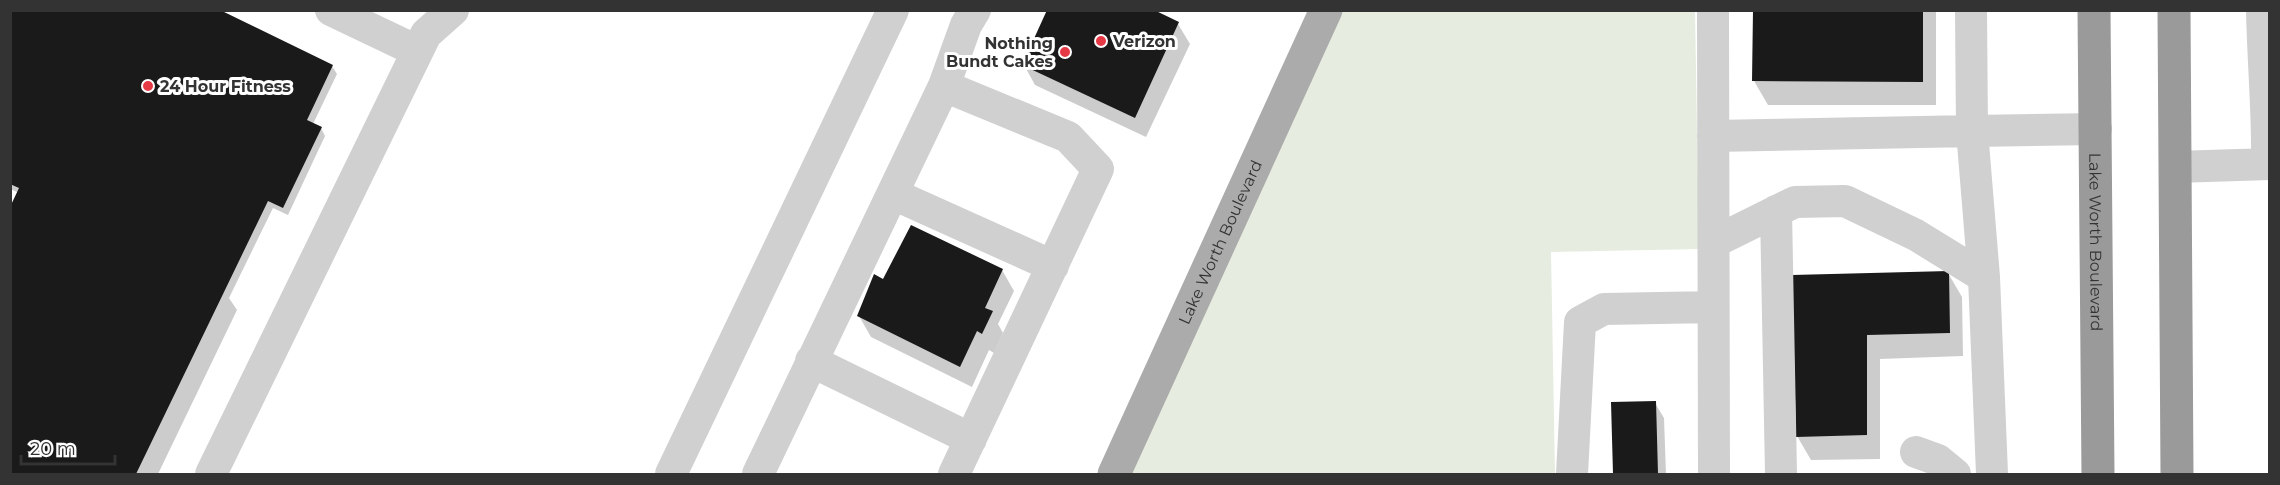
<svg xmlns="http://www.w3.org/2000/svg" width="2280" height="485" viewBox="0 0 2280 485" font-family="Montserrat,sans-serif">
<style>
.green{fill:#e6ecdf}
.shadow{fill:#0003}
.building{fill:#1a1a1a}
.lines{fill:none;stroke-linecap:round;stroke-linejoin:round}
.minor{stroke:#d0d0d0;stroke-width:32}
.major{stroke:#ababab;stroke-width:33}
.highway{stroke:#9a9a9a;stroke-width:33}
.poi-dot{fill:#e63946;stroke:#fff;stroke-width:2}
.labels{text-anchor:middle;stroke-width:6;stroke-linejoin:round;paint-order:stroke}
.poi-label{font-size:16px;font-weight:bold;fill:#333;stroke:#fff;text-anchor:start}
.street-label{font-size:16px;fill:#333;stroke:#fff}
</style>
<rect width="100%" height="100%" fill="#fff"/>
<path class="green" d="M1313,11H1695L1699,249L1551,252L1555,474H1106Z"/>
<path class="shadow" d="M10,10L332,66L337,74L313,124L321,128L325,136L288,215L273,208L229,298L237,310L158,474H10V211L19,193L10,189Z
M1151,10L1178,24L1190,44L1146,137L1035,85L1024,65Z
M1754,10L1936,11V105H1768L1754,81Z
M1002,270L1014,291L998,324L1003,333L994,353L989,350L972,387L871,337L859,316L884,281Z
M1948,273L1962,297L1963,356L1880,359V459L1811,460L1797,436L1793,276Z
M1655,403L1664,418L1666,474H1614L1612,404Z"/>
<path class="building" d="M10,10H220L333,65L307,120L322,127L283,208L268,201L136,474H10V207L19,188L10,184Z
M1047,10H1154L1179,22L1135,118L1022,65Z
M1753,10H1923V82L1752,81Z
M911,225L1003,269L985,308L993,311L982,334L977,331L960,367L857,316L874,274L883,279Z
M1949,271L1950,333L1867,335V435L1796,437L1792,275Z
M1656,401L1658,474H1613L1611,402Z"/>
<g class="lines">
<path class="minor" d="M331,10L417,51
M1713,10L1714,474
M2262,10C2263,62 2268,113 2267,164
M944,86L1068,137L1098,169L954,474
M1713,136L1972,131L1971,10
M2175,167L2270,164
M893,194L1053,266
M1776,211L1781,474
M1714,242L1795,202L1845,201L1916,235L1984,277
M811,361L971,439
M1916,452L1938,460L1955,474
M211,474L426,34L453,10
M671,474L893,10
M758,474L944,86L966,25L975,10
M1572,474L1580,322L1604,309L1713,307
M1992,474L1984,277L1972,131L2096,129"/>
<path class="major" id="s1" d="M1114,474L1326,10"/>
<g class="highway">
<path id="s2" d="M2094,10L2098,474"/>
<path d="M2174,10L2177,474"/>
</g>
</g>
<g class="poi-dot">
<circle cx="1101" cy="41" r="6"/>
<circle cx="1065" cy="52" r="6"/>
<circle cx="148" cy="86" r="6"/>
</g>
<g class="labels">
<g class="poi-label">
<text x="1113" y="47">Verizon</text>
<text x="1053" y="49" text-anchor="end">Nothing<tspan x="1053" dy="18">Bundt Cakes</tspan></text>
<text x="160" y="92">24 Hour Fitness</text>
</g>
<g class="street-label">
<text dy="6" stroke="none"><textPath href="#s2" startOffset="232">Lake Worth Boulevard</textPath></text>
<text dy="6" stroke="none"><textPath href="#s1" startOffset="255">Lake Worth Boulevard</textPath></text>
</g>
</g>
<rect width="2280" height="485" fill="none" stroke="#333333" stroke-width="24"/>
<path d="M21 455v9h94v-9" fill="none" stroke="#333333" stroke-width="3"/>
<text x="30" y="455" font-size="18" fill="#333333" stroke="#ffffff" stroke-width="4.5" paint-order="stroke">20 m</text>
</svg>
